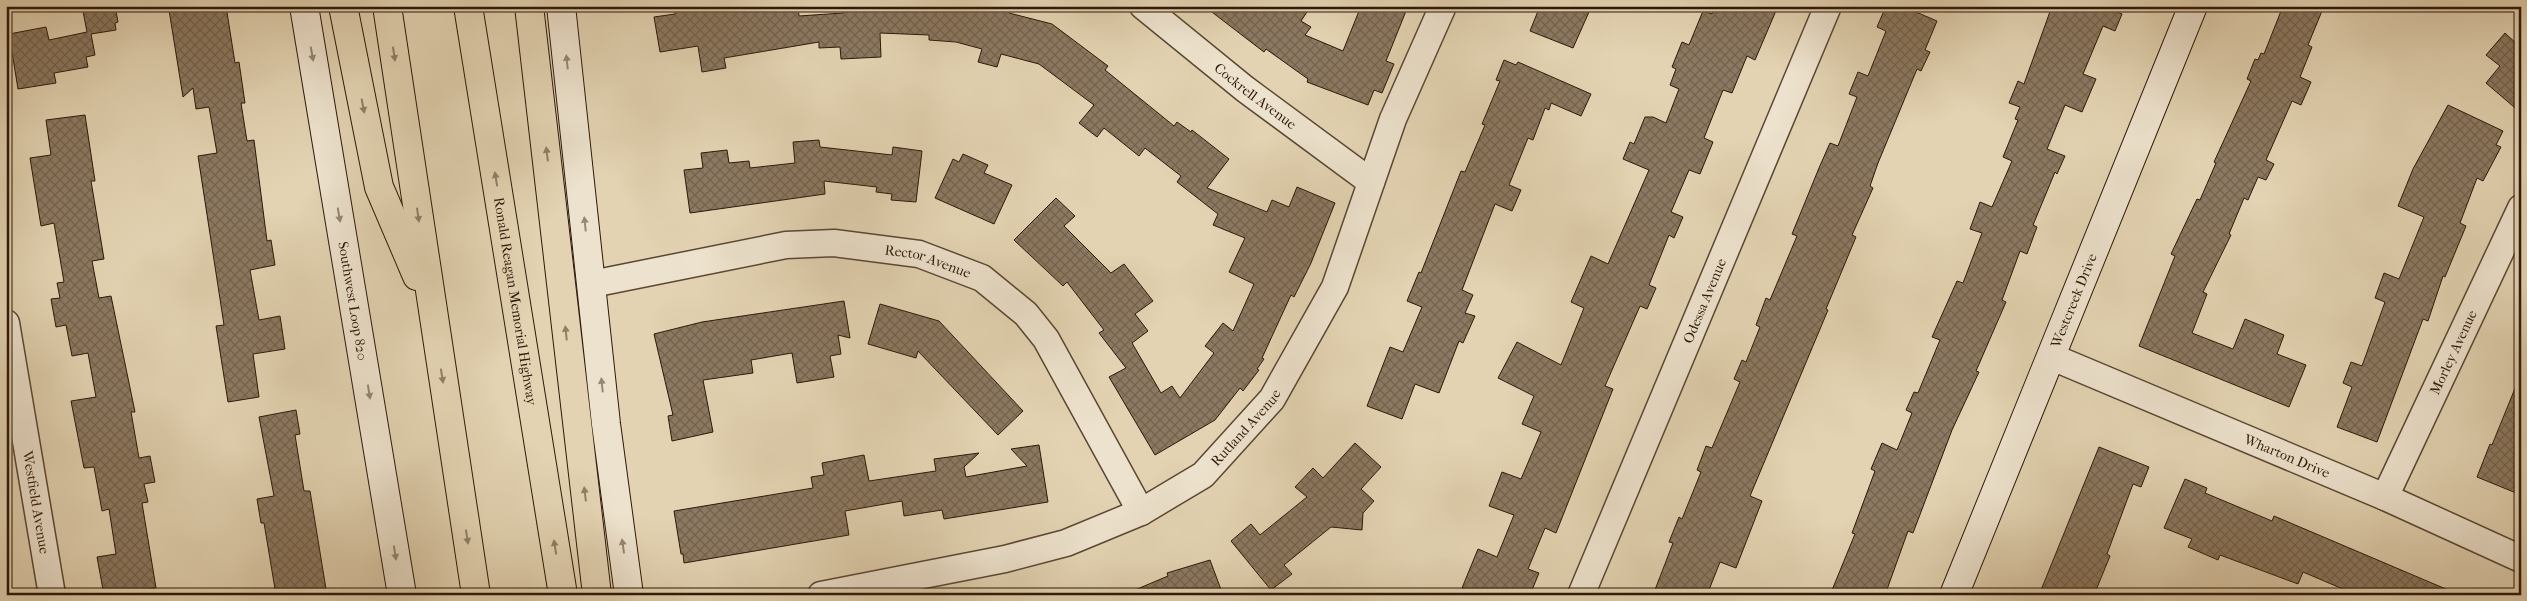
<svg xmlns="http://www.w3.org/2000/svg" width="2527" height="601" viewBox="0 0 2527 601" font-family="'IM FELL French Canon',serif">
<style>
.building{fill:url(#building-cross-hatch);stroke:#2d1809}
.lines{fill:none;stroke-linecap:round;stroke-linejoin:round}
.street-casing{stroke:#5a4733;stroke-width:29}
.secondary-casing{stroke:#2d1809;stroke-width:30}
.highway-casing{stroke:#2d1809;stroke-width:30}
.street{stroke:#ede2cd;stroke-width:26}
.secondary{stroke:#ede2cd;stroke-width:28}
.highway{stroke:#e3d3b2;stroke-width:28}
.oneway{fill:#978775}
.oneway2{fill:#917f66}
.labels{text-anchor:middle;stroke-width:5;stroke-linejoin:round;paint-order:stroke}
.street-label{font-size:14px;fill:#2d1809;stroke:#ede2cd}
</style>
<defs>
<pattern id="building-cross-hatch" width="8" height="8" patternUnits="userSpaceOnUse" patternTransform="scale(1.25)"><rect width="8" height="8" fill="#8c7961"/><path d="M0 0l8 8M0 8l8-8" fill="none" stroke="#73624e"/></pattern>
</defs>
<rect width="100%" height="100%" fill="#e3d3b2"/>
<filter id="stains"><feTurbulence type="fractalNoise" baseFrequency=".004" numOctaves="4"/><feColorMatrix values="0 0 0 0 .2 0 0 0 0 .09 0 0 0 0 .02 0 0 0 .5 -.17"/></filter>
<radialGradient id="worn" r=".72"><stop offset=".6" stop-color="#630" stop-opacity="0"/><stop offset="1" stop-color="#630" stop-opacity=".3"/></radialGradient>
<path class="building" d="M82,6H115L118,22L115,23L116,30L91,34L95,55L86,57L88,67L54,73L56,83L18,89L9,34L46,27L49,40L87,32Z
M180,6H226L235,63L239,62L245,103H241L247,141L254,140L267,241L271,240L275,265L250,270L259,320L280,316L285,349L253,354L259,397L228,402L216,326L224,325L198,156L217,153L209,107L196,109L193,88L183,97L169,10L181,8Z
M674,6H798L799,16L843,13L842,6H999L1010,9L1009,13L1052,24L1108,66L1105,70L1174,126L1177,122L1191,132L1192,130L1229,159L1207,188L1267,212L1272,200L1289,207L1297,187L1335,203L1311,263L1294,297L1291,295L1262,358L1264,359L1257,369L1259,370L1243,391L1240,388L1215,420L1155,455L1109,377L1126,368L1099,333L1104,330L1067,282L1063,286L1014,240L1056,198L1075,216L1064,226L1111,273L1124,264L1153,301L1135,314L1148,331L1132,343L1161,393L1172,386L1180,398L1214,353L1205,346L1223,323L1233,331L1254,284L1229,272L1245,238L1213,225L1218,214L1177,182L1181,176L1145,148L1139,156L1104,128L1097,137L1079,123L1094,105L1039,64L1001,54L997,67L978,62L982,49L956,42L929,40V35L880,33L881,57L841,59L840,47L819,48V42L724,58L726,68L702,72L698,46L660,52L654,17L675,14Z
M1204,6H1311L1301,21L1311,27L1305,35L1343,51L1361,6H1393L1406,11L1386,61L1394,64L1382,93L1374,90L1368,105L1307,82L1308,79L1266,49L1264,52Z
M1540,6H1575L1589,12L1573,48L1530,31Z
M1715,6H1778L1755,60L1747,56L1732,93L1723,90L1704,138L1713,142L1700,174L1689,170L1671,212L1683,217L1674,238L1669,235L1649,285L1656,288L1647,309L1640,306L1605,386L1613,389L1556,533L1545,528L1528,569L1539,573L1530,595H1477L1462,588L1478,549L1497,557L1514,515L1489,506L1502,472L1521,479L1541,432L1522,424L1534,396L1498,378L1517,342L1561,365L1584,308L1571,302L1591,256L1608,264L1649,170L1623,159L1630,142L1634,144L1645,117H1653L1666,123L1679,89L1670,85L1676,69L1672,67L1682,42L1689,45L1703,11L1712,14Z
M1886,6H1902L1937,21L1925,50L1930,52L1921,71L1917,69L1878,163L1870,186L1873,188L1852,235L1856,237L1826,309L1828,310L1750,496L1762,501L1736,568L1720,562L1707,595H1653L1673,543L1669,542L1679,517L1682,519L1701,472L1697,470L1706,446L1712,448L1740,382L1734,379L1742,360L1746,362L1760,327L1756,325L1766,298L1770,300L1797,236L1792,234L1819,168L1830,143L1838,146L1857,97L1849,94L1858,72L1868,76L1886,31L1877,27Z
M2052,6H2110L2109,9L2122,14L2115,31L2103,26L2083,74L2096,79L2082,112L2065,105L2047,149L2065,156L2057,174L2055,172L2033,225L2037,227L2027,254L2020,251L2002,300L2006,302L1976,371L1979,372L1952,430L1913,533L1908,531L1885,595H1830L1855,534L1852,533L1875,471L1871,469L1882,443L1897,450L1912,413L1906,410L1914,392L1918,393L1940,340L1932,337L1957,281L1963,283L1982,233L1970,229L1980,202L1992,207L2012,161L2003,157L2018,120L2015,119L2020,107L2009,103L2018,81L2024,84Z
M2283,6H2324L2308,45L2312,47L2300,77L2311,82L2301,105L2292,101L2266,160L2274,164L2266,180L2258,177L2248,200L2244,198L2229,234L2231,235L2203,292L2207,294L2192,333L2233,349L2245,319L2284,335L2277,354L2306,365L2289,407L2139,346L2175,256L2171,254L2197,199L2200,200L2216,163L2214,162L2251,81L2247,79L2255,59L2258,60L2261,53L2264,54Z
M2505,33L2518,45L2521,42V113L2486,83L2500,66L2486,55Z
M1504,60L1516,65L1518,62L1591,94L1581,116L1551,103L1549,110L1545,108L1533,140L1528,138L1509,185L1521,190L1512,211L1495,204L1462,290L1473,295L1465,313L1475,316L1463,343L1459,341L1439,393L1415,384L1402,419L1367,406L1390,347L1403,352L1422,307L1407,301L1419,272L1421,273L1461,171L1465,172L1485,125L1482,124L1500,81L1496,80Z
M2448,105L2503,131L2496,145L2501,147L2483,181L2477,178L2460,223L2466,226L2445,277L2443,276L2428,321L2423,319L2377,442L2337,427L2352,387L2343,383L2351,362L2362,366L2385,302L2375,298L2384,273L2399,279L2424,217L2398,206L2413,169Z
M85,115L95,181H91L104,259L92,261L99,298L111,296L135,412H131L139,458L150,456L155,482L144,484L148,502L142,503L156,588L116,595H104L97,557L116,554L109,509L102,511L94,467L84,468L71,401L96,397L88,353L72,356L66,325L56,327L51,299L60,298L57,283L64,282L54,223L41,226L30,158L51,155L46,120Z
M819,140L820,147L892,155L893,147L922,151L916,202L891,200L892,194L876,192L877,187L824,181L825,194L690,213L684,170L703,168L701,153L727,150L729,163L749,161L750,168L795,163L793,142Z
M963,154L988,165L984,173L1012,185L994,224L935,198L953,159L959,162Z
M844,301L850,338L838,335L841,354L830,356L834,377L797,383L792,353L751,360L753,373L703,380L713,432L672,441L668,416L673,415L654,334L702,322Z
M880,304L939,321L1023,411L998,435L918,351L916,358L868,344Z
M2520,376L2521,377V495L2477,477L2490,444L2492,445Z
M296,410L300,434L295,435L304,491H310L327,595H276L264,523H261L257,499L274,496L259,417Z
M1355,443L1381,467L1361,489L1374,501L1363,513L1362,530L1331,527L1284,565L1292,574L1271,590L1231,541L1251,524L1260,535L1307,497L1295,487L1313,468L1323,478Z
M1039,445L1048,502L944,519L942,510L904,516L902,501L845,511L849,535L684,563L683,554H681L674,511L813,488L811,477L824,475L822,463L864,455L869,481L936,471L934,459L979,453L964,467L966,477L1027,466L1011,449Z
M2099,447L2149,467L2141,487L2133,484L2107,554L2110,556L2094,595H2039Z
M2185,479L2207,488L2205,493L2272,521L2274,516L2460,595H2357L2303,572L2298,584L2220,555L2218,560L2188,547L2192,539L2164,528Z
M1210,560L1223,595H1123L1168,576L1167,573Z"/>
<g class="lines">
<g class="street-casing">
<g id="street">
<path id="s1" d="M1143,6L1245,89L1371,182"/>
<path id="s2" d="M592,284L786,245L834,243L919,254L982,278L1026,314L1046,339L1141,512"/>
<path id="s3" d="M6,323L52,595"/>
<path id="s4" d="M2052,357L2385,497L2521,559"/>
<path id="s5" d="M2385,497L2521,208"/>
<path id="s6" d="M821,595L1005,559L1066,543L1141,512L1203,475L1272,399L1335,287L1393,119L1443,6"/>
<path id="s7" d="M1581,595L1828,6"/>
</g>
</g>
<g class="secondary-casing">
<g id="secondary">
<path id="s8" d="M304,6L402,595"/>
<path d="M561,6L606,424L629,595"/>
<path id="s9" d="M1954,595L2193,6"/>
</g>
</g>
<g class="highway-casing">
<g id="highway">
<path d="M343,6L379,187L417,276"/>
<path d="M387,6L476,595"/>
<path id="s10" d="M468,6L563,595"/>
<path d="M529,6L597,595"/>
</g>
</g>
<use href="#street" class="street"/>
<use href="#secondary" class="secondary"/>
<use href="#highway" class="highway"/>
</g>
<defs><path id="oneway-solid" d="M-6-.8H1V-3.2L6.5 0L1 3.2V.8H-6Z" transform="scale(1.25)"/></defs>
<g class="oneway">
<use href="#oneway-solid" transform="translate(312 54) rotate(80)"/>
<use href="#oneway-solid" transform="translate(567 62) rotate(-96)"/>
<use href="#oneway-solid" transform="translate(339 215) rotate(80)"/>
<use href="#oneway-solid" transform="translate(585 224) rotate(-96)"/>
<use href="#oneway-solid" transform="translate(602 385) rotate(-96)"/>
<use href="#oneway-solid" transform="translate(369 392) rotate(81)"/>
<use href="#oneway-solid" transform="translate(623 546) rotate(-98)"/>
<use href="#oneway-solid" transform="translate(395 553) rotate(81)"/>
</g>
<g class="oneway2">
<use href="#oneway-solid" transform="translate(394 54) rotate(82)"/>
<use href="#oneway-solid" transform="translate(363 106) rotate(79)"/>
<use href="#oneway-solid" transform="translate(547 154) rotate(-97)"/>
<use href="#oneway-solid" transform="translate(496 179) rotate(-99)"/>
<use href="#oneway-solid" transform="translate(418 215) rotate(82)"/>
<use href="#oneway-solid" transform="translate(566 333) rotate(-96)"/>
<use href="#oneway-solid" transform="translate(442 376) rotate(81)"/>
<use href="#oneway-solid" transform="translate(585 494) rotate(-97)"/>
<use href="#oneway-solid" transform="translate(467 537) rotate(81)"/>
<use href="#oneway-solid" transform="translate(555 547) rotate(-99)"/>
</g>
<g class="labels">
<g class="street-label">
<text dy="5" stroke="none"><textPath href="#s1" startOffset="144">Cockrell Avenue</textPath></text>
<text dy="5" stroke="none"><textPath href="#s2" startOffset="342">Rector Avenue</textPath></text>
<text dy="5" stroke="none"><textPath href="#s8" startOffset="299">Southwest Loop 820</textPath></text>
<text dy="5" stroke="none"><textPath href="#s10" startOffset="299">Ronald Reagan Memorial Highway</textPath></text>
<text dy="5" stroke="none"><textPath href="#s7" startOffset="319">Odessa Avenue</textPath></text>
<text dy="5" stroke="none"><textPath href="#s9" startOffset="318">Westcreek Drive</textPath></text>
<text dy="5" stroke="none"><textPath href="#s5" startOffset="160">Morley Avenue</textPath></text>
<text dy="5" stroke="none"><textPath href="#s6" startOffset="468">Rutland Avenue</textPath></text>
<text dy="5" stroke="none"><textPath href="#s4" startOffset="255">Wharton Drive</textPath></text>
<text dy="5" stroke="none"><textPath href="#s3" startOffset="182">Westfield Avenue</textPath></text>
</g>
</g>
<rect width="2527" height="601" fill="none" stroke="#e3d3b2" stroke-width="25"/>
<rect x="8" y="8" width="2512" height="586" fill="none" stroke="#2d1809" stroke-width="2.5"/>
<rect x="12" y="12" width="2502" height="576" fill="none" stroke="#2d1809"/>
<rect width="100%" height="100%" filter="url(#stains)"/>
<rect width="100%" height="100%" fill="url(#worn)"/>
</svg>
